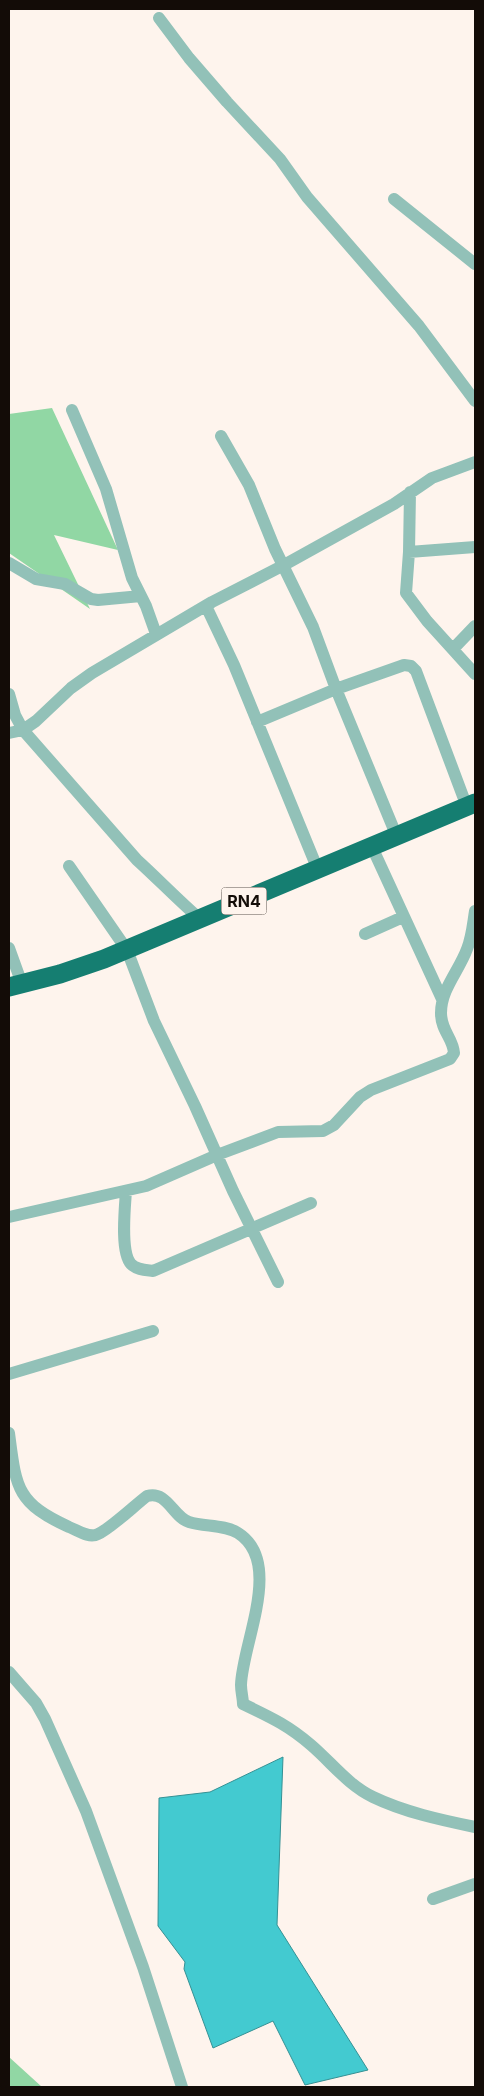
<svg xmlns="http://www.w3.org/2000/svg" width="484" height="2096" viewBox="0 0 484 2096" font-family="Inter,sans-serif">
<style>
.green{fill:#91d7a4}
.water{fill:#43cad0;stroke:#359194}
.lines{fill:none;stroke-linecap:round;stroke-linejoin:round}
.minor{stroke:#92c1b8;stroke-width:12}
.highway{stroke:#157e71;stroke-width:19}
.labels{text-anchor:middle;stroke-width:5;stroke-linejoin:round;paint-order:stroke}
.shield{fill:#fef4ed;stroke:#5a524c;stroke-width:1}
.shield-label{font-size:16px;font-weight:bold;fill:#130c07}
</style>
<rect width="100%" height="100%" fill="#fef4ed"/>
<path class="green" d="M52,408L118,550L54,535L90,609L9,553V414Z
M9,2057L42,2087H9Z"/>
<path class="water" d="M283,1757L277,1925L368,2070L305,2085L273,2021L213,2048L184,1969L185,1962L158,1926L159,1798L210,1792Z"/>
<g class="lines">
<path class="minor" d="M159,18L189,58L227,102L280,159L307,197L419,326L475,401
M394,199L475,264
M72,410L106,489L132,578L146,606L156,634
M221,436L249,485L275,549L313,627L336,689L397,837
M410,492L409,552L406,593L427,621L475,674
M409,552L475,547
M9,563L36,579L65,584L91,599L98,600L141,596
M206,606L234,665L318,870
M453,649L475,626
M9,694L15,715L23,730L137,860C158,879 178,900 200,919
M257,722L336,689L404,665L411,666L416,671L467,807
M9,733L23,730L36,721L71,688L92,673L212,602L284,565L394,504L432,478L475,462
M372,847L442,999
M69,866L127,950L154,1021L195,1106L233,1191L278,1282
M365,934L403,917
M9,948L22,984
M126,1191C125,1207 120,1252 131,1264C137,1270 146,1270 153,1271L311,1203
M9,1217L146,1186L217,1155L278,1132L323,1131L334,1125L360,1097L371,1090L450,1059L454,1053C453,1038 441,1031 441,1013C441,989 459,971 467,949C472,937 473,923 475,911
M9,1374L153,1331
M9,1433C16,1487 16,1503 69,1527C77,1530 89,1539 98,1534C110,1529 135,1505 147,1496C167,1490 173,1517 189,1522C205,1527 224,1524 238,1533C284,1562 242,1644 241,1685C241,1692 243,1698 243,1704C270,1717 288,1725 311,1745C332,1763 348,1785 373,1797C404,1812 441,1820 475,1827
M9,1672L36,1703L45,1719L86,1811L143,1967L182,2087
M433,1899L475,1884"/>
<path class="highway" d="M9,987L60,974L104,959L475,803"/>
</g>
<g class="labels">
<rect class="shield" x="221.5" y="887.5" width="45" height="27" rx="4"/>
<g class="shield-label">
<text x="244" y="907">RN4</text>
</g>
</g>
<rect width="484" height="2096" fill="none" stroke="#130c07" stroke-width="20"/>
</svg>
